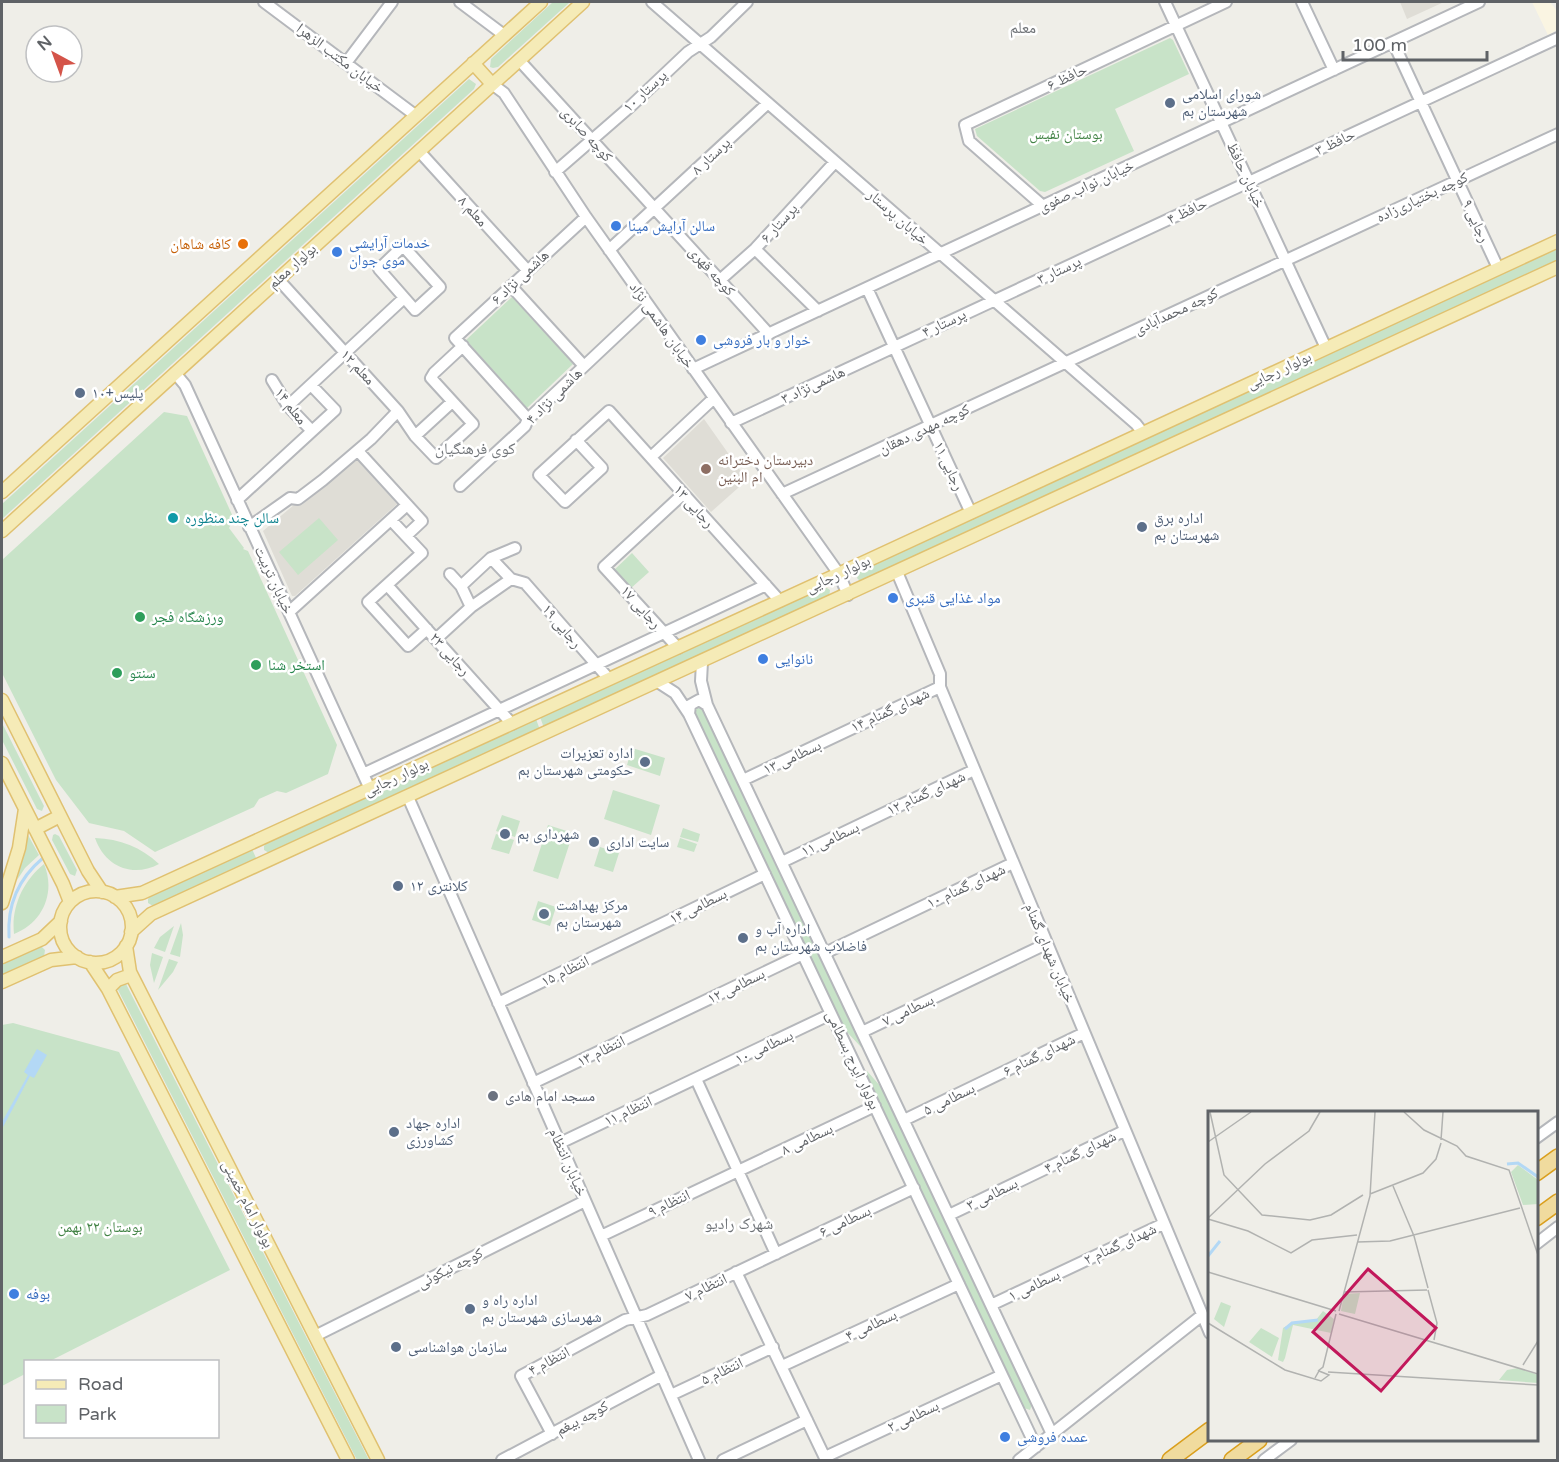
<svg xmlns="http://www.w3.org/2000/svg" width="1559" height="1462" viewBox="0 0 1559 1462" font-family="'Varela Round','Noto Naskh Arabic',sans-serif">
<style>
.commercial{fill:#faf5e2}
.education{fill:#dfddd6}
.green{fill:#c8e3c8}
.water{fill:#b3d8f5}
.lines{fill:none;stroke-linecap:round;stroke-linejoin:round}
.stream{stroke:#b3d8f5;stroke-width:3}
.minor-casing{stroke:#b5b7bb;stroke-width:14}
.major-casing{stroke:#e0c170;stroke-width:15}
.highway-casing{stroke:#da9f1d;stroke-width:18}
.minor{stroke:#fff;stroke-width:10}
.major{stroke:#f5ebb7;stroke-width:12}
.highway{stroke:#f0db9e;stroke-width:15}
.service-dot{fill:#5c6f8a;stroke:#fff;stroke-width:2}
.shop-dot{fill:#3f7fe0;stroke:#fff;stroke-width:2}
.food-dot{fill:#e8710a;stroke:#fff;stroke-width:2}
.education-dot{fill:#8d6e63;stroke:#fff;stroke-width:2}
.culture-dot{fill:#0f9aa8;stroke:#fff;stroke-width:2}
.leisure-dot{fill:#2e9e5b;stroke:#fff;stroke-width:2}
.worship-dot{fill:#6b7280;stroke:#fff;stroke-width:2}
.labels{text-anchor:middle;stroke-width:5;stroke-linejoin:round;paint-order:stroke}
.street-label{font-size:15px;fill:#5f6266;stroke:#fff}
.service-label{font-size:15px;fill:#4e5e75;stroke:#fff;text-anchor:start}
.park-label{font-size:15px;fill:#428345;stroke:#fff}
.shop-label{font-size:15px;fill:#366cbe;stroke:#fff;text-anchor:start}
.food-label{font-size:15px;fill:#c56008;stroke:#fff;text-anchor:end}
.education-label{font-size:15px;fill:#785e54;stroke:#fff;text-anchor:start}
.culture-label{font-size:15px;fill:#0d838f;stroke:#fff;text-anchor:start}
.leisure-label{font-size:15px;fill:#27864d;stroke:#fff;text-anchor:start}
.worship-label{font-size:15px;fill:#5b616d;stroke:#fff;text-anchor:start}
.neighbourhood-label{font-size:16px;fill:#707478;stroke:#fff}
.inset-river{fill:none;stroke:#b3d8f5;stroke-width:3}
.inset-road{fill:none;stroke:#b1b2b0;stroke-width:1.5}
.view{fill:#c2185b;fill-opacity:0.15;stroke:#c2185b;stroke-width:3}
.inset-edge{fill:none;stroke:#5f6266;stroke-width:3}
</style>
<rect width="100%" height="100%" fill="#efeee8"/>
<path class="commercial" d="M1532,2H1550L1557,11V30L1548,35Z"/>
<path class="education" d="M1400,2H1444L1407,19Z
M704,419L747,480L711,512L663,458Z
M355,458L397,504L295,596H292L263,531L295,504L302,505Z"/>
<path class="green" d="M553,2H570L498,67L493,68L490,67L491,59Z
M1170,38L1173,40L1189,74L1115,109L1134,151L1045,192L1040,191L977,136L975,129Z
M469,79L476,84L474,89L2,519V504Z
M1557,247V260L865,581H860L857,578L860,570Z
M512,297L573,364L527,408L466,340Z
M164,412L187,416L234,519L229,528L244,548L243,549L248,551L337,745L328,774L286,793L277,791L259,799L254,807L155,852L124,831L89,823L56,780L2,673V560Z
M319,518L338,540L298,575L279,552Z
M632,553L649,572L630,589L613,571Z
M822,588H827L830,590L829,597L544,728L540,717Z
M699,706L702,709L861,1044V1047L845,1030L695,712V708Z
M536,719L540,730L269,853L264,850V846L267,842Z
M2,723L44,806L42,811L37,809L2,740Z
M632,748L665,758L660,776L627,765Z
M613,790L660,805L651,835L604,819Z
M502,815L520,821L515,837L496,831Z
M548,825L573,833L558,879L533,871Z
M683,828L700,834L698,842L680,837Z
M55,834L59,836L77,870L75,876L70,874L52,840L53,835Z
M496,834L514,840L509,854L491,849Z
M28,835L39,855L25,868L17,880Z
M95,838C120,839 141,847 159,864C133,878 105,867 95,838Z
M680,838L697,844L694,852L677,847Z
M600,847L619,853L613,872L594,866Z
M252,849L257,860L153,906L148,903V899L151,895Z
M44,864C56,892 43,923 14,934C11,907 23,881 44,864Z
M538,901L556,907L550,926L532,920Z
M181,923L183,935L180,957L170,954Z
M174,926L165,952L154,948L160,937Z
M38,947H42L45,950L44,957L2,975V963Z
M152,953L163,957L154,983L150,965Z
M169,959L178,962L173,972L158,990Z
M125,982L369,1460H357L116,986Z
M13,1023L119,1052L230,1270L50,1361L26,1362L25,1374L2,1386V1025Z
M867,1071L882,1088L1032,1404L1030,1410L1024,1408L866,1074Z"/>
<path class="water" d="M37,1049L47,1055L34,1078L30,1076L2,1129V1122L28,1075L24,1072Z"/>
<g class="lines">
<path class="stream" d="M9,937C7,905 19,878 43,858"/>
<g class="minor-casing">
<path id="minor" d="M264,2L415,115
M460,2L504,35
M652,2L1136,424L1143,433
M1165,2L1326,348
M1302,2L1334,70
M1393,42L1498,268
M519,60L769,334
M346,63L392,2
M492,84L504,93L586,217L839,574L848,595
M419,151L528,271
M555,172L632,105L688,52L711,37L747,2
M1043,206L969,141L965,125L1226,2
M403,246L440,287L415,310L379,269Z
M755,249L818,311
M609,250L768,103
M278,279L398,411L415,436L436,458L473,424L431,378L434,373L463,346
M720,280L755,249L835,162
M511,286L584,366
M867,288L971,513
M693,369L1479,2
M175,373L185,385L370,789
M272,380L288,406L312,431
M288,406L404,298
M528,419L455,338L586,217
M731,423L1558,38
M415,436L452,402
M576,440L602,468L565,502L539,475L609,411L780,601
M358,451L422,521L406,536
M651,457L714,398
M460,486L525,426L528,419L648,306
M782,494L1558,134
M237,500L335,410L311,385
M391,520L422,553L368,602L408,646L427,629
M249,527L290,498L298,499L323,480L371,439L398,411
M491,558L511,579
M897,572L940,674V687L1210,1333
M450,574L461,586L471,607
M511,579L525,583L609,679
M387,585L512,724
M461,586L491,558L515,548
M289,612L407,505
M436,639L471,607L511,579
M678,648L604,567L683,494
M702,662L701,681L707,705L1052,1434
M658,682L675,693L689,714L1036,1447
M689,714L690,705L699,700L707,705
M363,774L766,585
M743,780L940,687
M408,797L699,1460
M782,862L974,770
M825,953L1013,863
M498,1003L765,874
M862,1032L1046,944
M696,1079L776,1254
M533,1083L803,954
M904,1120L1084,1033
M1536,1138L1558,1122
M560,1143L831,1014
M949,1215L1124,1131
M601,1236L875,1106
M1536,1244L1558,1227
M736,1272L826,1460
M991,1305L1163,1224
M315,1336L585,1201
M782,1366L959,1284
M671,1395L773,1347
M552,1434L521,1376L625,1320L647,1315L914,1188
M825,1457L1002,1375
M502,1460L662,1375
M723,1460L807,1420
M1019,1460L1201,1316
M1264,1460L1291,1440"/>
</g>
<g class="major-casing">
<path id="major" d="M473,63L492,84
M2,492L541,2
M2,531L583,2
M2,700L88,871L102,892
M2,763L63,884L70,902
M35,829L60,816
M60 927a36 36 0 1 1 72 0a36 36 0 1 1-72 0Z
M115,897L142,893L858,565L1558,241
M2,903L19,848L25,809
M131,932L151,914L1558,267
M126,946L130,972L378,1460
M2,957L42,939L61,921
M90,962L108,989L348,1460
M2,982L51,960L77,957
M108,989L117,980L131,975"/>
</g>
<g class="highway-casing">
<path id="highway" d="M1536,1173L1558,1157
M1536,1218L1558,1202
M1170,1460L1210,1430
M1232,1460L1259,1440"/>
</g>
<use href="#minor" class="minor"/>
<use href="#major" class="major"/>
<use href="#highway" class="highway"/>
</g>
<g class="service-dot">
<circle cx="1170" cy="103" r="6"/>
<circle cx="80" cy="393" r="6"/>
<circle cx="1142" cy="527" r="6"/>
<circle cx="645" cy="762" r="6"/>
<circle cx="505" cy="834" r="6"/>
<circle cx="594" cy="842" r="6"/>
<circle cx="398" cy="886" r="6"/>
<circle cx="544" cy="914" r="6"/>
<circle cx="743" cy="938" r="6"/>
<circle cx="394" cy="1132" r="6"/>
<circle cx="470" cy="1309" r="6"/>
<circle cx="396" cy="1347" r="6"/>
</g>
<g class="shop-dot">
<circle cx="616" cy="226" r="6"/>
<circle cx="337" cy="252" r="6"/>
<circle cx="701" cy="340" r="6"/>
<circle cx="893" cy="598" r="6"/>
<circle cx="763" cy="659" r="6"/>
<circle cx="14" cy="1294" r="6"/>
<circle cx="1005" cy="1437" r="6"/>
</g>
<circle class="food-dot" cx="243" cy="244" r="6"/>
<circle class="education-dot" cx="706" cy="469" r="6"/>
<circle class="culture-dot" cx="173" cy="518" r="6"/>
<g class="leisure-dot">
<circle cx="140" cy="617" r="6"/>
<circle cx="256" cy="665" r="6"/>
<circle cx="117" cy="673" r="6"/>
</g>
<circle class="worship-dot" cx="493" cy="1096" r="6"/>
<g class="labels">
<g class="street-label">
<text transform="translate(340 58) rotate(37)" y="5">خیابان مکتب الزهرا</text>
<text transform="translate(1067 77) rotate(-25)" y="5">حافظ ۶</text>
<text transform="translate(645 91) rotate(-43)" y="5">پرستار ۱۰</text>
<text transform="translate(587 134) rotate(48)" y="5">کوچه صابری</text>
<text transform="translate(1335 142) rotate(-25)" y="5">حافظ ۳</text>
<text transform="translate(711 156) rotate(-43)" y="5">پرستار ۸</text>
<text transform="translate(1246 175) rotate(65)" y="5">خیابان حافظ</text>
<text transform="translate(1086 186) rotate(-25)" y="5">خیابان نواب صفوی</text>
<text transform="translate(1422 197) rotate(-25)" y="5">کوچه بختیاری‌زاده</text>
<text transform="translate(473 211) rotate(48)" y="5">معلم ۸</text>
<text transform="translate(1187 211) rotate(-25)" y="5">حافظ ۴</text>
<text transform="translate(898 217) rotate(41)" y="5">خیابان پرستار</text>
<text transform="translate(1476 221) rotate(65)" y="5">رجایی ۹</text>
<text transform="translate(779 223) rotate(-48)" y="5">پرستار ۶</text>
<text transform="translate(292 266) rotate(-42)" y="5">بولوار معلم</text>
<text transform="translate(1059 270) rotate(-25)" y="5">پرستار ۳</text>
<text transform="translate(712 271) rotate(48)" y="5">کوچه قهری</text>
<text transform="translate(520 277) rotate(-43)" y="5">هاشمی نژاد ۶</text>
<text transform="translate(1176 311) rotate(-25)" y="5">کوچه محمدآبادی</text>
<text transform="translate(944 323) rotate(-25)" y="5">پرستار ۴</text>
<text transform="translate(662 325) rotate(55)" y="5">خیابان هاشمی نژاد</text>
<text transform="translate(358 367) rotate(47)" y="5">معلم ۱۲</text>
<text transform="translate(1279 370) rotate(-25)" y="5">بولوار رجایی</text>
<text transform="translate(813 385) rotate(-25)" y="5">هاشمی‌نژاد ۳</text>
<text transform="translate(554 396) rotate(-45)" y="5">هاشمی نژاد ۴</text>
<text transform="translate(291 406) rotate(52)" y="5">معلم ۱۴</text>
<text transform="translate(924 429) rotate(-25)" y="5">کوچه مهدی دهقان</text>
<text transform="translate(949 466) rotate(65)" y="5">رجایی ۱۱</text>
<text transform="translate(694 506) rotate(48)" y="5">رجایی ۱۳</text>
<text transform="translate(838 574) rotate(-25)" y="5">بولوار رجایی</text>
<text transform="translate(274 580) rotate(65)" y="5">خیابان تربیت</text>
<text transform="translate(641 607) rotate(48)" y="5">رجایی ۱۷</text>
<text transform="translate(562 626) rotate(50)" y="5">رجایی ۱۹</text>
<text transform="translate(450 654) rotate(48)" y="5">رجایی ۲۳</text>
<text transform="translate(890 710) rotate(-25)" y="5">شهدای گمنام ۱۴</text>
<text transform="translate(792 757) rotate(-25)" y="5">بسطامی ۱۳</text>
<text transform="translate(396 777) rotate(-25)" y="5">بولوار رجایی</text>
<text transform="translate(926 793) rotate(-25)" y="5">شهدای گمنام ۱۲</text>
<text transform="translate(830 839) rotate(-25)" y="5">بسطامی ۱۱</text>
<text transform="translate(966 886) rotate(-25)" y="5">شهدای گمنام ۱۰</text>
<text transform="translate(698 906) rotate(-26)" y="5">بسطامی ۱۴</text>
<text transform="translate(1050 953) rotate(67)" y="5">خیابان شهدای گمنام</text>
<text transform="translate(565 971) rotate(-26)" y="5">انتظام ۱۵</text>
<text transform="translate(736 986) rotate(-26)" y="5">بسطامی ۱۲</text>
<text transform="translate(908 1010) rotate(-25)" y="5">بسطامی ۷</text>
<text transform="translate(764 1047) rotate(-25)" y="5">بسطامی ۱۰</text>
<text transform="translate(601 1051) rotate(-26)" y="5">انتظام ۱۳</text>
<text transform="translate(1039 1055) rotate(-26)" y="5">شهدای گمنام ۶</text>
<text transform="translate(853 1060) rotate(65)" y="5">بولوار ایرج بسطامی</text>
<text transform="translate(949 1099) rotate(-26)" y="5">بسطامی ۵</text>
<text transform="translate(628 1111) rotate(-25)" y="5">انتظام ۱۱</text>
<text transform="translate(807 1139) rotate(-25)" y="5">بسطامی ۸</text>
<text transform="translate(1080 1152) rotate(-26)" y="5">شهدای گمنام ۴</text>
<text transform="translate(568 1162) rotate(66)" y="5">خیابان انتظام</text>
<text transform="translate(992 1194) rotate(-26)" y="5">بسطامی ۳</text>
<text transform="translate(669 1203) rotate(-25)" y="5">انتظام ۹</text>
<text transform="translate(248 1204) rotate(63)" y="5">بولوار امام خمینی</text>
<text transform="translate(845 1221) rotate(-25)" y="5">بسطامی ۶</text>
<text transform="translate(1120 1244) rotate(-25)" y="5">شهدای گمنام ۲</text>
<text transform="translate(450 1268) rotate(-27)" y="5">کوچه نیکوئی</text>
<text transform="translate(1034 1285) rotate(-25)" y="5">بسطامی ۱</text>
<text transform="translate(706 1287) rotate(-25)" y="5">انتظام ۷</text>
<text transform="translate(871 1325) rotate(-25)" y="5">بسطامی ۴</text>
<text transform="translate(549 1361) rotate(-28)" y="5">انتظام ۴</text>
<text transform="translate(722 1371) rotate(-25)" y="5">انتظام ۵</text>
<text transform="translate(913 1416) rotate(-25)" y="5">بسطامی ۲</text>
<text transform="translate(582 1418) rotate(-28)" y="5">کوچه بیغم</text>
</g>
<g class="service-label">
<text x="1182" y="99">شورای اسلامی<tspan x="1182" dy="17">شهرستان بم</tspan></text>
<text x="92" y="398">پلیس+۱۰</text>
<text x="1154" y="523">اداره برق<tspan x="1154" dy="17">شهرستان بم</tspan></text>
<text x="633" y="758" text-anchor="end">اداره تعزیرات<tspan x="633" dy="17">حکومتی شهرستان بم</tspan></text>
<text x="517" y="839">شهرداری بم</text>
<text x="606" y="847">سایت اداری</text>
<text x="410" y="891">کلانتری ۱۲</text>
<text x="556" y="910">مرکز بهداشت<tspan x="556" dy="17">شهرستان بم</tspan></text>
<text x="755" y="934">اداره آب و<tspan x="755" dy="17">فاضلاب شهرستان بم</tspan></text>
<text x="406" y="1128">اداره جهاد<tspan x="406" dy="17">کشاورزی</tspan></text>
<text x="482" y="1305">اداره راه و<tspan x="482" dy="17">شهرسازی شهرستان بم</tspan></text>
<text x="408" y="1352">سازمان هواشناسی</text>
</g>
<g class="park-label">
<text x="1066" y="139">بوستان نفیس</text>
<text x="100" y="1232">بوستان ۲۲ بهمن</text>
</g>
<g class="shop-label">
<text x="628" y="231">سالن آرایش مینا</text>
<text x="349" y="248">خدمات آرایشی<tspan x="349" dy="17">موی جوان</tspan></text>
<text x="713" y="345">خوار و بار فروشی</text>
<text x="905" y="603">مواد غذایی قنبری</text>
<text x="775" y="664">نانوایی</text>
<text x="26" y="1299">بوفه</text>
<text x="1017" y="1442">عمده فروشی</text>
</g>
<g class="food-label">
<text x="231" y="249">کافه شاهان</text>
</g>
<g class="education-label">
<text x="718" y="465">دبیرستان دخترانه<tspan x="718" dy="17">ام البنین</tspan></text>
</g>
<g class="culture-label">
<text x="185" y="523">سالن چند منظوره</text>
</g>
<g class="leisure-label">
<text x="152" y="622">ورزشگاه فجر</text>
<text x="268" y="670">استخر شنا</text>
<text x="129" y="678">سنتو</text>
</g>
<g class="worship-label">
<text x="505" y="1101">مسجد امام هادی</text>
</g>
<g class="neighbourhood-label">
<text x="1023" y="33">معلم</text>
<text x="475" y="454">کوی فرهنگیان</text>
<text x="739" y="1229">شهرک رادیو</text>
</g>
</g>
<g transform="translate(1208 1111)">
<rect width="330" height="330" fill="#efeee8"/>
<path d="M310,54L330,69V93L315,94L303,61ZM152,182L147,203L133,200L136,183ZM13,191L23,195L16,216L6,208ZM115,200L126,208L123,222L85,214L77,247L75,251L70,249L75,217L85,211L108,209ZM53,217L71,227L64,246L41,231ZM310,257L330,264V272L291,269L299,259Z" fill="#c8e3c8"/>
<path class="inset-river" d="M299,53L310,52L330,66M0,145L12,130M77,218L84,212L110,209"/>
<path class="inset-road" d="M2,1L16,64L54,104L102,109L123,104L155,84M196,1L216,19L249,35L258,45L301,59L330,144M233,29L235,1M0,31L43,1M185,75L206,125L220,177M162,83L215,62L228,48L233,32M0,107L57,53L101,20L112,1M0,108L40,120L83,142L104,129L149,124M149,131L182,130L312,97M0,161L128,200M220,179L229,212L226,229M136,181L219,179M131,200L162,85L167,1M131,203L330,263M0,212L77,259L113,270L121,264L111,260L107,267M315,254L330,230M110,260L115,256L128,203M120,261L330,274"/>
<path class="view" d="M160,158L228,217L173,280L105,221Z"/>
<rect width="330" height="330" class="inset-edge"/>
</g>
<rect width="1559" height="1462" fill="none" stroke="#5f6266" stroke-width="6"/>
<rect x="24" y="1360" width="195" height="78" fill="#ffffff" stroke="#bfc0c2" stroke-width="1.5"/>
<rect x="36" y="1380" width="30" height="9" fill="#f5ebb7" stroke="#bfc0c2" stroke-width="1.5"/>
<text x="78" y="1390" font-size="18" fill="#5f6266">Road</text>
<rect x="36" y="1405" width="30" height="18" fill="#c8e3c8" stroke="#bfc0c2" stroke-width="1.5"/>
<text x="78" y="1420" font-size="18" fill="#5f6266">Park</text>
<g transform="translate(54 54) rotate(319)"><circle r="28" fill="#ffffff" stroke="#bfc0c2" stroke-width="1.5"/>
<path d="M0-4.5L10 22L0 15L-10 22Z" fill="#d45449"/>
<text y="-9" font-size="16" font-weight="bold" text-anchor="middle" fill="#5f6266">N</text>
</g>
<path d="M1343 51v9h144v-9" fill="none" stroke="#5f6266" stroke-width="3"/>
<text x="1352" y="51" font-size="18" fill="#5f6266" stroke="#ffffff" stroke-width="4.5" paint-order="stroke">100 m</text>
</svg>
